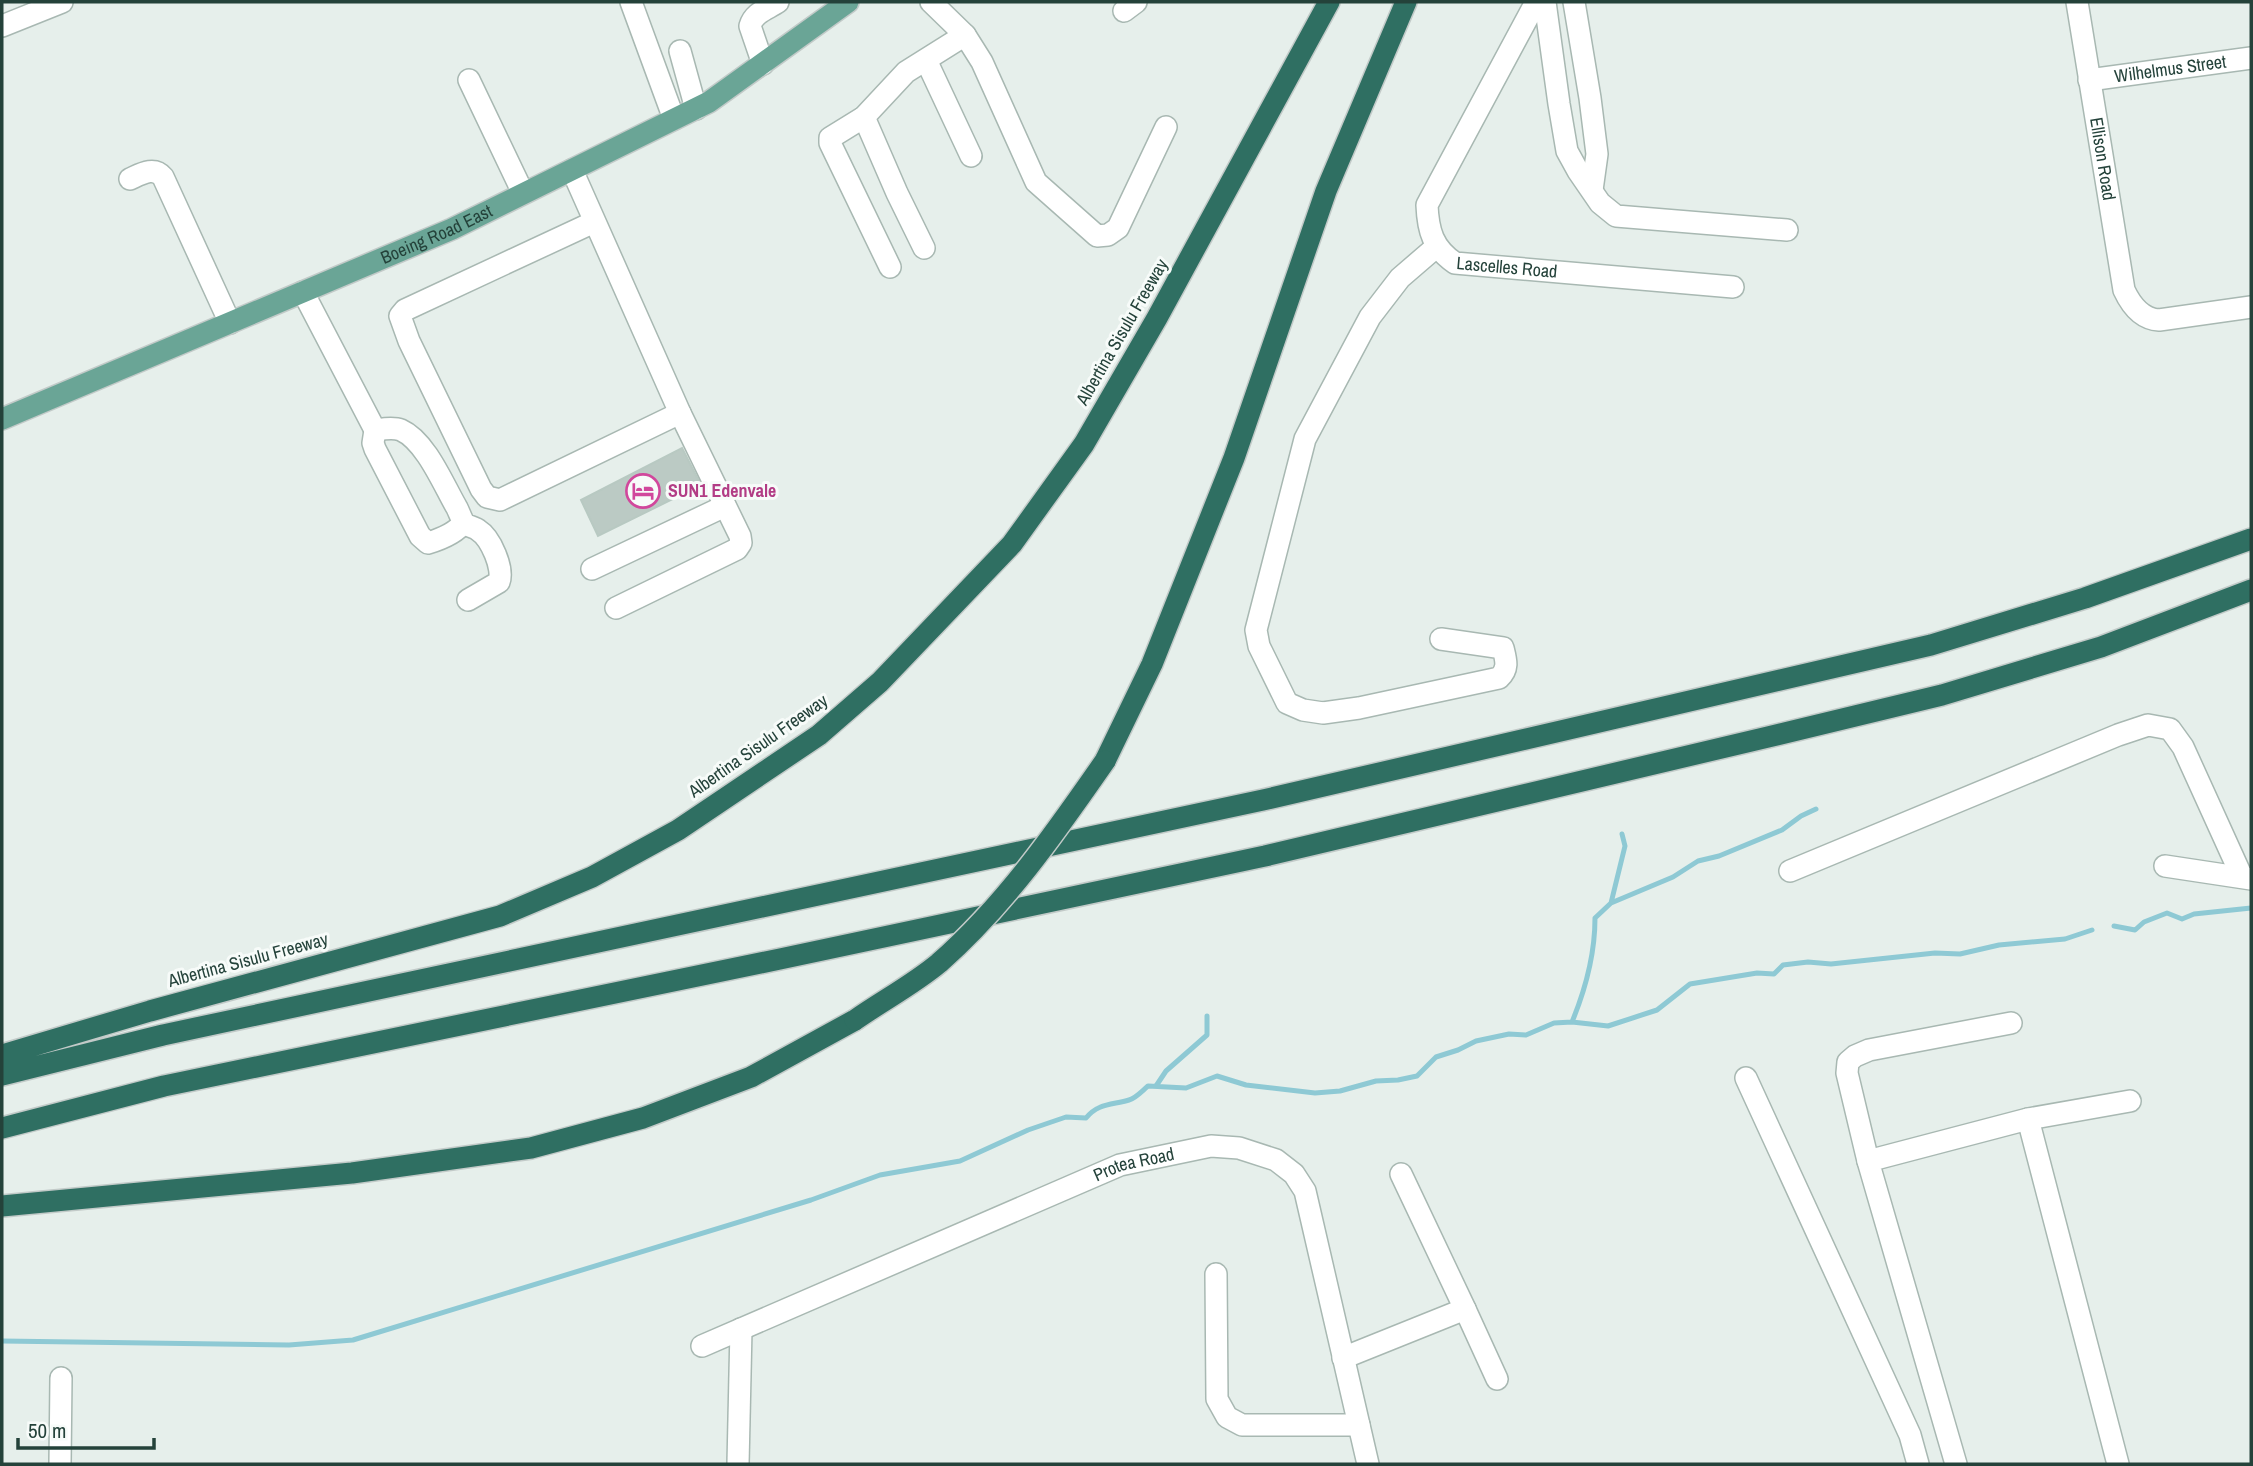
<svg xmlns="http://www.w3.org/2000/svg" width="2253" height="1466" viewBox="0 0 2253 1466" font-family="'Archivo Narrow',sans-serif">
<style>
.lines{fill:none;stroke-linecap:round;stroke-linejoin:round}
.stream{stroke:#8ec9d4;stroke-width:5}
.building{fill:#bbcac4;stroke:#b8c9c2;stroke-width:2}
.minor-casing{stroke:#a8b8b2;stroke-width:24}
.major-casing{stroke:#c2cac8;stroke-width:24}
.highway-casing{stroke:#c2cac8;stroke-width:24}
.minor{stroke:#fff;stroke-width:21}
.major{stroke:#6aa596;stroke-width:21}
.highway{stroke:#2f6f62;stroke-width:21}
.highway-bridge-casing{stroke:#c2cac8;stroke-width:24;stroke-linecap:butt}
.highway-bridge{stroke:#2f6f62;stroke-width:21}
.labels{text-anchor:middle;stroke-width:6;stroke-linejoin:round;paint-order:stroke}
.street-label{font-size:18px;fill:#24423a;stroke:#f7fbf9}
.hotel-label{font-size:18px;font-weight:bold;fill:#b23c85;stroke:#f7fbf9;text-anchor:start}
</style>
<rect width="100%" height="100%" fill="#e6efeb"/>
<g class="lines">
<path class="stream" d="M1611,903L1625,846L1622,834
M2114,926L2135,930L2144,922L2167,913L2182,919L2194,914L2251,908
M1572,1022C1586,988 1595,954 1595,918L1611,903L1673,877L1698,861L1719,856L1782,830L1801,816L1816,809
M1156,1086L1166,1071L1207,1035V1016
M2,1341L289,1345L353,1340L811,1200L880,1175L960,1161L1028,1130L1066,1117L1086,1118C1098,1103 1112,1105 1129,1100C1136,1098 1142,1091 1148,1086L1186,1088L1217,1076L1246,1085L1315,1093L1340,1091L1376,1081L1398,1080L1417,1076L1436,1057L1458,1050L1476,1041L1509,1034L1526,1035L1554,1023L1572,1022L1608,1026L1657,1010L1690,984L1757,973L1774,974L1783,965L1808,962L1831,964L1935,953L1960,954L1999,945L2065,939L2092,930"/>
</g>
<path class="building" d="M682,448L701,485L598,536L581,500Z"/>
<g class="lines">
<g class="minor-casing">
<g id="minor">
<path d="M631,2L674,119"/>
<path d="M931,2L965,35L982,62L1036,182L1097,236L1108,235L1118,228L1166,127"/>
<path id="s1" d="M1536,2L1427,205C1428,231 1433,248 1455,263L1733,287"/>
<path d="M1545,2L1559,104L1567,151L1578,171L1600,203L1616,216L1787,230"/>
<path d="M1574,2L1590,98L1597,154L1592,190"/>
<path id="s2" d="M2077,2L2124,290C2131,305 2141,319 2159,320L2251,307"/>
<path d="M1124,11L1136,2"/>
<path d="M2,26L62,2"/>
<path d="M680,51L696,109"/>
<path d="M926,60L971,156"/>
<path d="M763,64L750,26C754,12 768,9 778,2"/>
<path d="M469,80L523,193"/>
<path id="s3" d="M2089,80L2251,58"/>
<path d="M864,117L897,193L924,248"/>
<path d="M572,170L680,413L500,500L487,497L481,489L409,341L400,316L405,310L594,222"/>
<path d="M130,179C141,174 154,166 163,177L230,323"/>
<path d="M1436,247L1400,278L1370,317L1305,439L1256,630L1259,646L1287,703L1303,710L1323,713L1359,708L1499,678C1509,669 1506,660 1503,648L1441,639"/>
<path d="M890,267L830,143V138L864,117L906,72L965,35"/>
<path d="M303,292L375,430C383,429 393,427 401,430C426,441 444,486 457,508C459,512 462,520 464,523C466,526 475,527 478,530C491,538 504,569 499,582L468,600"/>
<path d="M375,430L373,443L375,449L420,536L428,543C441,539 456,533 463,523"/>
<path d="M592,569L725,506"/>
<path d="M616,608L737,549L741,543L740,536L680,413"/>
<path d="M2165,866L2251,879"/>
<path d="M1790,871L2118,735L2148,725L2170,729L2183,747L2242,877"/>
<path d="M1746,1078L1910,1435L1918,1464"/>
<path d="M2028,1119L2118,1464"/>
<path d="M1868,1161L1847,1073L1848,1062L1855,1056L1869,1050L2011,1023"/>
<path d="M1216,1274L1217,1399L1227,1417L1242,1425H1359"/>
<path d="M1465,1309L1497,1379"/>
<path id="s4" d="M702,1346L1120,1165L1211,1146L1239,1148L1276,1160L1294,1174L1305,1191L1368,1464"/>
<path d="M1343,1358L1465,1309L1401,1174"/>
<path d="M60,1464L61,1378"/>
<path d="M738,1464L741,1329"/>
<path d="M1956,1464L1868,1161L2028,1119L2130,1101"/>
</g>
</g>
<g class="major-casing">
<g id="major">
<path id="s5" d="M2,419L452,229L709,102L848,2"/>
</g>
</g>
<g class="highway-casing">
<path id="highway" d="M1105,761L1152,664L1234,458L1326,191L1406,2
M2,1055L150,1011L500,916L592,877L678,830L819,735L880,682L1012,544L1084,444L1157,318L1329,2
M2,1075L163,1035L1263,800L1931,645L2085,598L2251,539
M2,1128L164,1086L780,959L1265,856L1768,737L1942,695L2101,647L2251,590
M2,1206L352,1173L531,1148L643,1118L751,1077L855,1020"/>
</g>
<use href="#minor" class="minor"/>
<use href="#major" class="major"/>
<use href="#highway" class="highway"/>
<g class="highway-bridge-casing">
<path id="highway-bridge" d="M855,1020C882,1001 914,984 939,963C1005,905 1055,833 1105,761"/>
</g>
<use href="#highway-bridge" class="highway-bridge"/>
</g>
<defs>
<g id="hotel-ring" transform="scale(1.75)"><circle r="9.5" fill="#f7fbf9" stroke="#d1479c" stroke-width="1.5"/><path d="M-6-4.5h1.5V1H6V5H4.5V3h-9V5H-6ZM-4 0a1.8 1.8 0 1 1 3.6 0ZM.5 0V-2.5h3Q6-2.5 6 0Z" fill="#d1479c"/></g>
</defs>
<g fill-rule="evenodd">
<use href="#hotel-ring" x="643" y="491"/>
</g>
<g class="labels">
<g class="street-label">
<text dy="6" stroke="none"><textPath href="#s3" startOffset="82">Wilhelmus Street</textPath></text>
<text dy="6" stroke="none"><textPath href="#s2" startOffset="159">Ellison Road</textPath></text>
<text dy="6" stroke="none"><textPath href="#s5" startOffset="472">Boeing Road East</textPath></text>
<text dy="6" stroke="none"><textPath href="#s1" startOffset="350">Lascelles Road</textPath></text>
<text transform="translate(1122 332) rotate(-60)" y="6">Albertina Sisulu Freeway</text>
<text transform="translate(758 746) rotate(-35)" y="6">Albertina Sisulu Freeway</text>
<text transform="translate(248 960) rotate(-15)" y="6">Albertina Sisulu Freeway</text>
<text dy="6" stroke="none"><textPath href="#s4" startOffset="469">Protea Road</textPath></text>
</g>
<g class="hotel-label">
<text x="668" y="497">SUN1 Edenvale</text>
</g>
</g>
<rect width="2253" height="1466" fill="none" stroke="#24423a" stroke-width="7"/>
<path d="M18 1438v10h136v-10" fill="none" stroke="#24423a" stroke-width="3.5"/>
<text x="28" y="1438" font-size="21" fill="#24423a" stroke="#f7fbf9" stroke-width="5" paint-order="stroke">50 m</text>
</svg>
